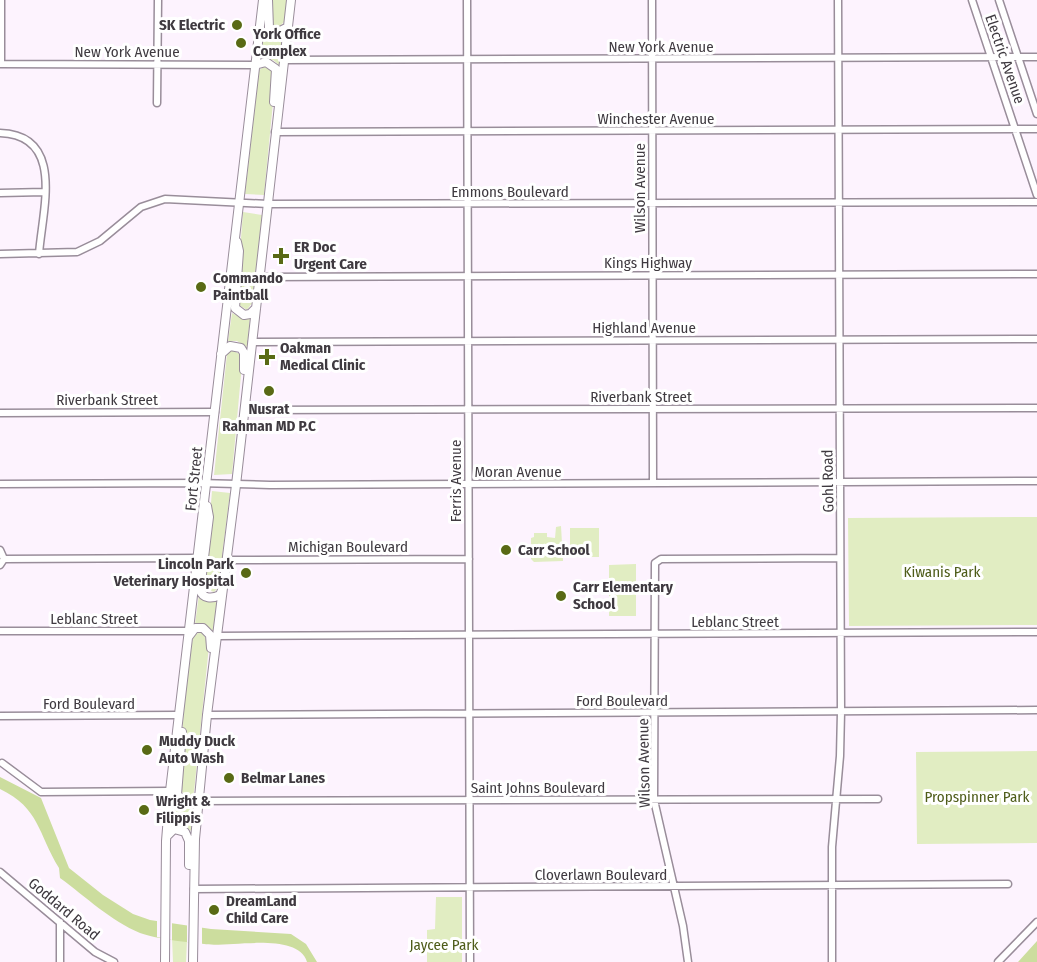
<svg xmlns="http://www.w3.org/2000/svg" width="1037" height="962" viewBox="0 0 1037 962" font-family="'Fira Sans Condensed',sans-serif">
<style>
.green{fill:#e1edc2}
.water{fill:#ccdd9e}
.pier{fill:#fdf3fe}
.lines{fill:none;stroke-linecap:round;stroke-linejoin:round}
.minor-casing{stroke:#998d9a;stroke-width:9}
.major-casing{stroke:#998d9a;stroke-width:10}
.minor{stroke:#fff;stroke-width:6}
.major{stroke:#fff;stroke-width:8}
.poi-dot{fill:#596a15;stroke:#fff;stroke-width:2}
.labels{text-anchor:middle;stroke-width:6;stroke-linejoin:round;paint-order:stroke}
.poi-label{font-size:15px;font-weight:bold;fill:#3f3a40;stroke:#fff;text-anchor:start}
.street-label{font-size:15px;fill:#3f3a40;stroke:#fff}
.park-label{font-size:15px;fill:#4e5c19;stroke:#fff}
</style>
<rect width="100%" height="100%" fill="#fdf3fe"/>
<path class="green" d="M270,0H287L284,22L278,28L272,25Z
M264,31L276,37L282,36L279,65L273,60L261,59Z
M264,67L271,70L275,82L264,195L245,194L259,70Z
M243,212L262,215L252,303L247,310L239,305L237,290Z
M232,313L242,318H250L247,347L237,341H228Z
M231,350L240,354L242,364L232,474L214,475L227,354Z
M212,491L230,493L218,588L214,592L208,590L204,584Z
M1037,517V625L849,626L848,518Z
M561,526L563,561L534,562L531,559V538L534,537V533H547V537L555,538L556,527Z
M570,528H599V557H570Z
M636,564V616H609V565Z
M199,594L217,600L213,631L203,624H195Z
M200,632L204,635L209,646L194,792L192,797H186L179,788L184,707L193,636Z
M1037,751V843L917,844L916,752Z
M175,800L182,805L193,806L191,831L184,825L173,824Z
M436,897H462V962H427V930L435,929Z
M172,938L187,941L186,962H173Z"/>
<path class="water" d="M0,777L41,798L69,868L103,895L133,914L150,920L211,929L291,934L306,944L317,962H307C298,931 227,948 204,944C186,942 156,939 140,933C111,921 86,897 60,878L59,868C38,834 40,808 0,789Z
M1037,941V962H1018Z"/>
<path class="pier" d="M157,920L172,922V940L157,937Z
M187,924L202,927V945L187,942Z"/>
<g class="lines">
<g class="minor-casing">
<path id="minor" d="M467,0L470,962
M652,0L653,483
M972,0L1037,195
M999,0L1037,114
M284,60L1037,57
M0,64L255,65
M1,64V0
M157,103L158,0
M275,132L1037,129
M0,133C66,135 42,211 39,254
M0,193L44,192
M0,254L77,252L100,241L141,207L165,199L268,204L1037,202
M260,277L1037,274
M252,342L1037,339
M245,410L1037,408
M0,413L215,412
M0,484L198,483L270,485L1037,481
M0,550L4,559L0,565
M4,559L199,558
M227,560L469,559
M0,631H188
M217,636L1037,632
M207,715L1037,710
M0,716L178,715
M2,763L41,792L170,791
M198,801L878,799
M0,872L95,952L114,962
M194,889L1008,884
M60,962V922
M688,962L683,926L654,800L655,563L661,559L840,558
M832,962V847L840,756L841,712L838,0
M998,962L1037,922"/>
</g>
<g class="major-casing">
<path id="major" d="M268,0L269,28L278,32L288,27
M255,65L266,62L276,69L274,102
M237,242L239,251L235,308L244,315L250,314L256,308
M221,354L230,346L241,348L244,353V370
M207,506L209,517L200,590C203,599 212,599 220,595L222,590
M189,636L195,628H203L210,635L211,648
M182,732L177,795L186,802L198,801
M167,836L174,829L185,832L189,841V865
M165,962L166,841L170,791L263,0
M193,962L195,839L207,715L236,485L291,0"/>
</g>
<use href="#minor" class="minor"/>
<use href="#major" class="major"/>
</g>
<g class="poi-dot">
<circle cx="237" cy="25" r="6"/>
<circle cx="241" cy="43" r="6"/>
<path d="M278 247h6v6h6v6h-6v6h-6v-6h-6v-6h6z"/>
<circle cx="201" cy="287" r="6"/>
<path d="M264 348h6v6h6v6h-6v6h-6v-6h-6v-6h6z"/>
<circle cx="269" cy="391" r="6"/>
<circle cx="506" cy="550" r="6"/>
<circle cx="246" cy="573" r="6"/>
<circle cx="561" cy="596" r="6"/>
<circle cx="147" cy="750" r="6"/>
<circle cx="229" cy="778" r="6"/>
<circle cx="144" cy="810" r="6"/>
<circle cx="214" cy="910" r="6"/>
</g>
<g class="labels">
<g class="poi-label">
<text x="225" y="30" text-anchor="end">SK Electric</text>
<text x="253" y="39">York Office<tspan x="253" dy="17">Complex</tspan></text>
<text x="294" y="252">ER Doc<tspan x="294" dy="17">Urgent Care</tspan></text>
<text x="213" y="283">Commando<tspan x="213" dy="17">Paintball</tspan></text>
<text x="280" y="353">Oakman<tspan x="280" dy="17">Medical Clinic</tspan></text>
<text x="269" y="414" text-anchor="middle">Nusrat<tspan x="269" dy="17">Rahman MD P.C</tspan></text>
<text x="518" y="555">Carr School</text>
<text x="234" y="569" text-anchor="end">Lincoln Park<tspan x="234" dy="17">Veterinary Hospital</tspan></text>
<text x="573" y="592">Carr Elementary<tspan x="573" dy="17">School</tspan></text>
<text x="159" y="746">Muddy Duck<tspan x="159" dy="17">Auto Wash</tspan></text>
<text x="241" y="783">Belmar Lanes</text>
<text x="156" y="806">Wright &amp;<tspan x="156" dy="17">Filippis</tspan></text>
<text x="226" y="906">DreamLand<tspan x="226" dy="17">Child Care</tspan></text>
</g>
<g class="street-label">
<text x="661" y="52">New York Avenue</text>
<text x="127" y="57">New York Avenue</text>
<text transform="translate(1005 59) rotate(71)" y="5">Electric Avenue</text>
<text x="656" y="124">Winchester Avenue</text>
<text transform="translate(640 188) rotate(-90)" y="5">Wilson Avenue</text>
<text x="510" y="197">Emmons Boulevard</text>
<text x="648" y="268">Kings Highway</text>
<text x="644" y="333">Highland Avenue</text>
<text x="641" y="402">Riverbank Street</text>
<text x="107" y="405">Riverbank Street</text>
<text x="518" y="477">Moran Avenue</text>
<text transform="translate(194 479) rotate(-84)" y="5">Fort Street</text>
<text transform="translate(456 481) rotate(-90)" y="5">Ferris Avenue</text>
<text transform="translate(828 481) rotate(-91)" y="5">Gohl Road</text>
<text x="348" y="552">Michigan Boulevard</text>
<text x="94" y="624">Leblanc Street</text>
<text x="735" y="627">Leblanc Street</text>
<text x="622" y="706">Ford Boulevard</text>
<text x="89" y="709">Ford Boulevard</text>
<text transform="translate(644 763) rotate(-91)" y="5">Wilson Avenue</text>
<text x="538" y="793">Saint Johns Boulevard</text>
<text x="601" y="880">Cloverlawn Boulevard</text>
<text transform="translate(64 909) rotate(40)" y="5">Goddard Road</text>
</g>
<g class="park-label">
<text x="942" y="577">Kiwanis Park</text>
<text x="977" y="802">Propspinner Park</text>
<text x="444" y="950">Jaycee Park</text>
</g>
</g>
</svg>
